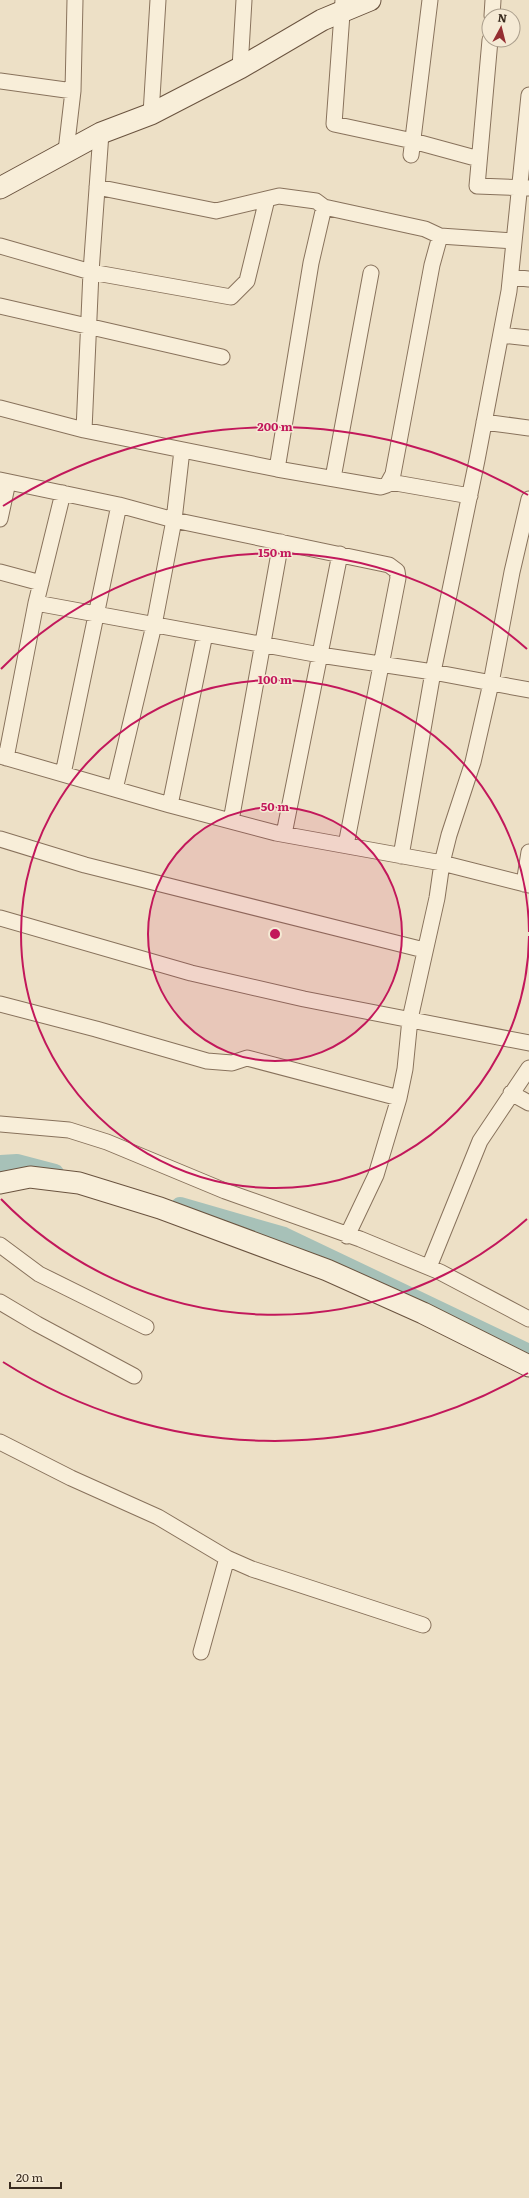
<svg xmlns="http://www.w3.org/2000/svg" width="529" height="2198" viewBox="0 0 529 2198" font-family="Literata,serif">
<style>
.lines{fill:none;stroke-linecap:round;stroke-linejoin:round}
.canal{stroke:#a7c1b8;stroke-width:18}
.street-casing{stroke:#88725c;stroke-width:17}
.secondary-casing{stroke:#6a533f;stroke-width:23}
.street{stroke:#f8eed9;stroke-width:15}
.secondary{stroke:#f8eed9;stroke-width:21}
.ring{fill:none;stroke:#c2185b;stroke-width:2}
.centre{fill:#c2185b;stroke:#f5ead5;stroke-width:2}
.ring-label{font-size:12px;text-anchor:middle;font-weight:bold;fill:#c2185b;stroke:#f5ead5;stroke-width:3;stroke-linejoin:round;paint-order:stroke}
</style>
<rect width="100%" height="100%" fill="#ede0c6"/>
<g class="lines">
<path class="canal" d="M0,1164L17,1163L55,1173
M180,1206L284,1236L529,1353"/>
<g class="street-casing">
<path id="street" d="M343,0L334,124L413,141L479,159
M492,16L493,0
M490,40L477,186L529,188
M240,68L244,0
M0,81L73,91
M151,114L158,0
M66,151L73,91L75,0
M411,155L430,0
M97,187L216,211L279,196L316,201L324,207L425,229L440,236L514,241
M0,246L91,272L231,297L247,281L267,199
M511,277L529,279
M0,306L222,357
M501,335L529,338
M0,408L84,430L277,469L381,487L387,485L393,474L432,265L440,236
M484,422L529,428
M84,430L91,272L101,133
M277,469L311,263L324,207
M333,478L371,273
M0,480L119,505L63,774
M390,482L470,496
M119,505L174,520L389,565L397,571L398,578L346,845
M0,519L8,482
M0,572L41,583
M36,603L320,655L433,672L529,690
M0,756L170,805L276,833L442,863L529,885
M6,758L36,603L63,493
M115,789L154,625L174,520L182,450
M170,805L205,634
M231,821L281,542
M284,834L340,554
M0,839L85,865L424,950
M401,856L433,672L477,460L509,291L529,95
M524,884L529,852
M0,918L191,973L304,999L529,1043
M0,1004L96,1029L207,1061L232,1063L247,1058L399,1098
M511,1093L529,1103
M0,1124L69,1130L107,1142L225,1191L360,1239L440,1272L529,1319
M347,1236L376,1175L399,1098L405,1069L410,1019L437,898L442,863L449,835L473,762L491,683L512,572L529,499
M0,1245L39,1274L146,1327
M429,1267L480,1141L529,1068
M0,1302L37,1324L134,1376
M0,1442L71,1478L158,1517L227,1558L252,1569L423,1625
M201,1652L227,1558"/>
</g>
<g class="secondary-casing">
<path id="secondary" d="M0,188L101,133L151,114L240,68L322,20L370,0
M0,1183L30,1177L79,1183L160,1208L327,1270L423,1313L529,1366"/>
</g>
<use href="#street" class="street"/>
<use href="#secondary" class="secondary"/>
</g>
<circle cx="275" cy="934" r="127" fill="#c2185b" fill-opacity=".12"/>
<g class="ring">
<circle cx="275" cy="934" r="127"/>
<path d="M529 936A254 254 0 1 1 529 932"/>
<path d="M527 1219A381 381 0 0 1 1 1199M1 669A381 381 0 0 1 527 649"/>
<path d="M528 1373A507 507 0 0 1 3 1362M3 506A507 507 0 0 1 528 495"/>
</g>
<circle cx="275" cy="934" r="6" class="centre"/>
<g class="ring-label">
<text x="275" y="431">200 m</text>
<text x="275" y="557">150 m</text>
<text x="275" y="684">100 m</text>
<text x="275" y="811">50 m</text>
</g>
<g transform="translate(501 28) rotate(7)"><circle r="19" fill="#f5ead5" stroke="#aa9e8c"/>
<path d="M0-3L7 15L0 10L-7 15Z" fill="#952e32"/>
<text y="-6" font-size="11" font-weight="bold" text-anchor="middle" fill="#392b1f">N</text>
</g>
<path d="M10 2182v6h51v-6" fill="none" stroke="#392b1f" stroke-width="2"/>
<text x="16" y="2182" font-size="12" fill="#392b1f" stroke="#f5ead5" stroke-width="3" paint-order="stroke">20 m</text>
</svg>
